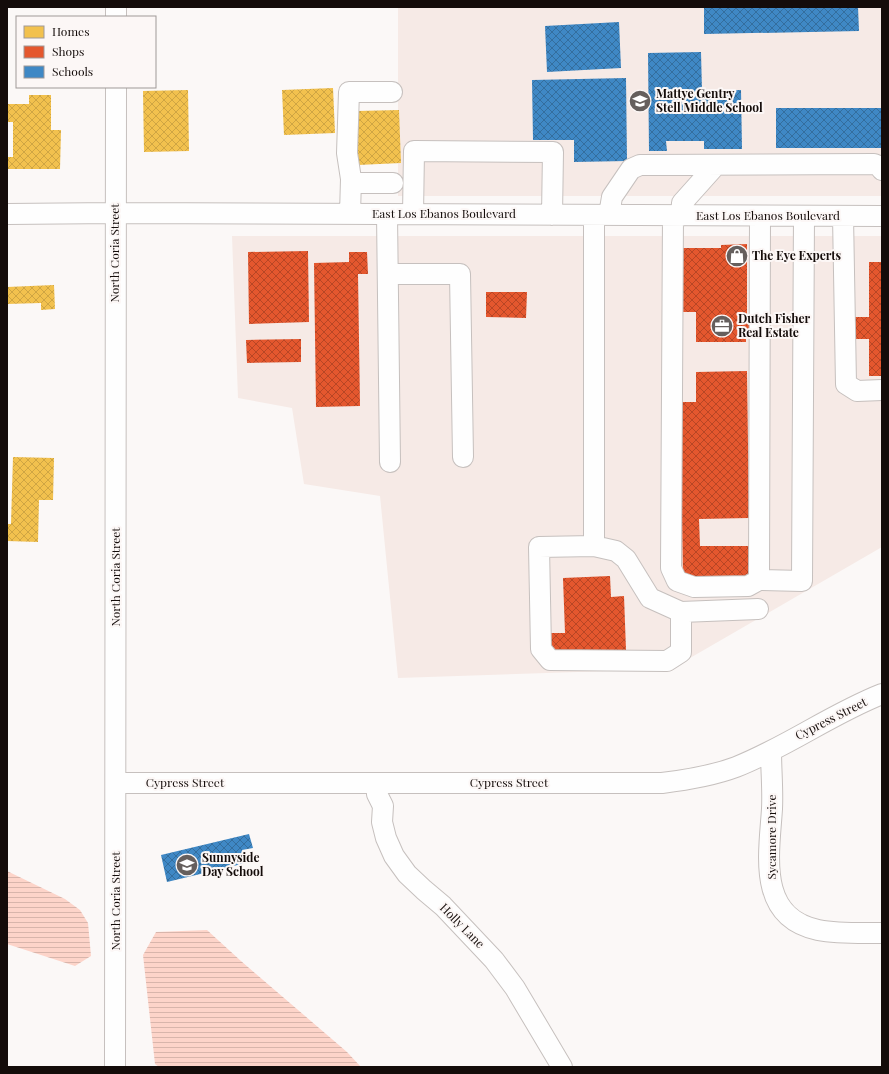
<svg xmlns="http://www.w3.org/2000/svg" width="889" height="1074" viewBox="0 0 889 1074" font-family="'Playfair Display',serif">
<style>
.built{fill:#f6eae6}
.water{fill:url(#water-rules)}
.homes{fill:url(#homes-cross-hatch)}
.shops{fill:url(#shops-cross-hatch)}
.schools{fill:url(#schools-cross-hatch)}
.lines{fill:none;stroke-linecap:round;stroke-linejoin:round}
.minor-casing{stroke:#c6c0be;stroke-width:22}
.minor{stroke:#fefefe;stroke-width:20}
.labels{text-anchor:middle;stroke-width:4;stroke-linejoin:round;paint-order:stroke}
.poi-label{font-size:12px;font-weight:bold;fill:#140c0a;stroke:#fcf7f6;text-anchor:start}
.street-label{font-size:12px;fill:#140c0a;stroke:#fcf7f6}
</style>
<defs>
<pattern id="water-rules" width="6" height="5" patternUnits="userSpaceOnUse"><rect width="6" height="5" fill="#fdd4c9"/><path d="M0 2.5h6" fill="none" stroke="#d8b5ab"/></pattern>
<pattern id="homes-cross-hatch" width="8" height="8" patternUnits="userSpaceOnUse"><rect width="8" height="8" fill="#f2c14e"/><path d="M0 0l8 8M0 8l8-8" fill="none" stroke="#cfa543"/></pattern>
<pattern id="shops-cross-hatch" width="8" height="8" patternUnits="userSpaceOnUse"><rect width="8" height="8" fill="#e4572e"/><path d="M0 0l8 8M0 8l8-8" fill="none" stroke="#b84625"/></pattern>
<pattern id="schools-cross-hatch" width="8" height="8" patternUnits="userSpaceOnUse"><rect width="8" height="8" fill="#3f88c5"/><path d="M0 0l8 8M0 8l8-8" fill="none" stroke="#346e9e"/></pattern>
</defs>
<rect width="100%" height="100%" fill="#fbf8f7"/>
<path class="built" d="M398,7H882V196H398Z
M232,236H882V547L671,669L398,678L380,496L304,484L292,408L238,398Z"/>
<path class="water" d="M7,871L65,899L80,910L88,923L91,956L75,966L7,944Z
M207,930L241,961L347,1052L361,1067H159L155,1064L143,955L156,932Z"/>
<path class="homes" d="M333,88L335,133L284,135L282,90Z
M188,90L189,151L144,152L143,91Z
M29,95H51V130H61L60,169H7V157H13V122H7V104H29Z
M399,110L401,163L358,165L357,111Z
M54,285L55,309L41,310V303L7,304V287Z
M13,457L54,458L53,500H39L38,542L7,541V524H11Z"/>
<path class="shops" d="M747,244V319L751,320V336H746V342H696V312H680L679,248H721V245Z
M308,251L309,322L249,324L248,252Z
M349,252H367L368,274H358L360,406L316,407L314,263L349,262Z
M869,262H882V376H869V339H854V317H869Z
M486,292H527L526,318L486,317Z
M301,339V362L247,363L246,340Z
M747,371L749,518L699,519L700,546H749V576L683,578L680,402H696V372Z
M610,576L611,597L624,596L626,650L551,652L550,633H565L563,578Z"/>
<path class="schools" d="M704,7H858L859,31L704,34Z
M619,22L621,68L547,72L545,26Z
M701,52L702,91L741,90L742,149H704V141H666L667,151H649L648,53Z
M626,78L627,161L574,162V140H533L532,80Z
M776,108H881V148H776Z
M249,834L253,848L242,850L246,863L167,882L161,855Z"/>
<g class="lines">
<g class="minor-casing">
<path id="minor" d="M116,17V7
M351,183H393
M7,214L115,213L882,216
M350,214L351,179L347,153L349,92H392
M387,214L390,462
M413,214L414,151L553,152L552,215
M594,215V546L539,547L541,649L550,660L667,661L681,652V612L758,609
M609,215L612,197L631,169L640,165L874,164L879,166L882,170
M673,216L671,568L677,581L694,587L748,586L759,580
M681,216L682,203L716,165
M760,216L759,580L802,581L804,216
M843,216L846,384L857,391L882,390
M388,274H460L463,457
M594,546L616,551L626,559L650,598L681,612
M771,751C771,770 773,789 772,809C769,855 757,917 818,930C839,934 861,933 882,933
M116,783H662C687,780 712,776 736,767C787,747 831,714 882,694
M376,783L377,794L383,806L382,822L386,838L394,856L407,874L424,890L443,906L494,960L515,988L562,1067
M115,1067L116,87"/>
</g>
<use href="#minor" class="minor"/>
</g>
<defs>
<g id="school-disc" transform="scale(1.15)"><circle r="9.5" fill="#655f5d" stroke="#fcf7f6"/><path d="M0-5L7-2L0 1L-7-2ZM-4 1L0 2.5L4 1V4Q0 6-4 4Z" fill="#fff"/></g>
<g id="shop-disc" transform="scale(1.15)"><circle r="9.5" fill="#655f5d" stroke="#fcf7f6"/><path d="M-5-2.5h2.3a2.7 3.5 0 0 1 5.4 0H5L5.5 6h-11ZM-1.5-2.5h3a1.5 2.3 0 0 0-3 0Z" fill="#fff"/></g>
<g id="office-disc" transform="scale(1.15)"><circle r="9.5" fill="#655f5d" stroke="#fcf7f6"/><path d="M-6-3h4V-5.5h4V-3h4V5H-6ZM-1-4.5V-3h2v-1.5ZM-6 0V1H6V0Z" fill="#fff"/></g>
</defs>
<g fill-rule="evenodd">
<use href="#school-disc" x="640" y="101"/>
<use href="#shop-disc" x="737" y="256"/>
<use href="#office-disc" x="722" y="326"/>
<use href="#school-disc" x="187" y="865"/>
</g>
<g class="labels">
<g class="poi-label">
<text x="656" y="98">Mattye Gentry<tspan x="656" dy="14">Stell Middle School</tspan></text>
<text x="752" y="260">The Eye Experts</text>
<text x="738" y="323">Dutch Fisher<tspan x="738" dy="14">Real Estate</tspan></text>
<text x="202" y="862">Sunnyside<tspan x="202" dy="14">Day School</tspan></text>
</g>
<g class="street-label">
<text x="444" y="218">East Los Ebanos Boulevard</text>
<text x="768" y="220">East Los Ebanos Boulevard</text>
<text transform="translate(115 253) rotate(-90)" y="4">North Coria Street</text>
<text transform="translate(116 577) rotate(-90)" y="4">North Coria Street</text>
<text transform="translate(831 719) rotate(-27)" y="4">Cypress Street</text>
<text x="185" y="787">Cypress Street</text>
<text x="509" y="787">Cypress Street</text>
<text transform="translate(772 837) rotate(-90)" y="4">Sycamore Drive</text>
<text transform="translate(116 901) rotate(-90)" y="4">North Coria Street</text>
<text transform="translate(462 926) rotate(45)" y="4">Holly Lane</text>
</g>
</g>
<rect width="889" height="1074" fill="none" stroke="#140c0a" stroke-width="16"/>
<rect x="16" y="16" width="140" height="72" fill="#fcf7f6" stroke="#9f9998"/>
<rect x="24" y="26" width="20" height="12" fill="#f2c14e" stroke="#9f9998"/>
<text x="52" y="36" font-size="12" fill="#140c0a">Homes</text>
<rect x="24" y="46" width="20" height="12" fill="#e4572e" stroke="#9f9998"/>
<text x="52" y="56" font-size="12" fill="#140c0a">Shops</text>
<rect x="24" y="66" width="20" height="12" fill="#3f88c5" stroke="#9f9998"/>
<text x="52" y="76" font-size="12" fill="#140c0a">Schools</text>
</svg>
